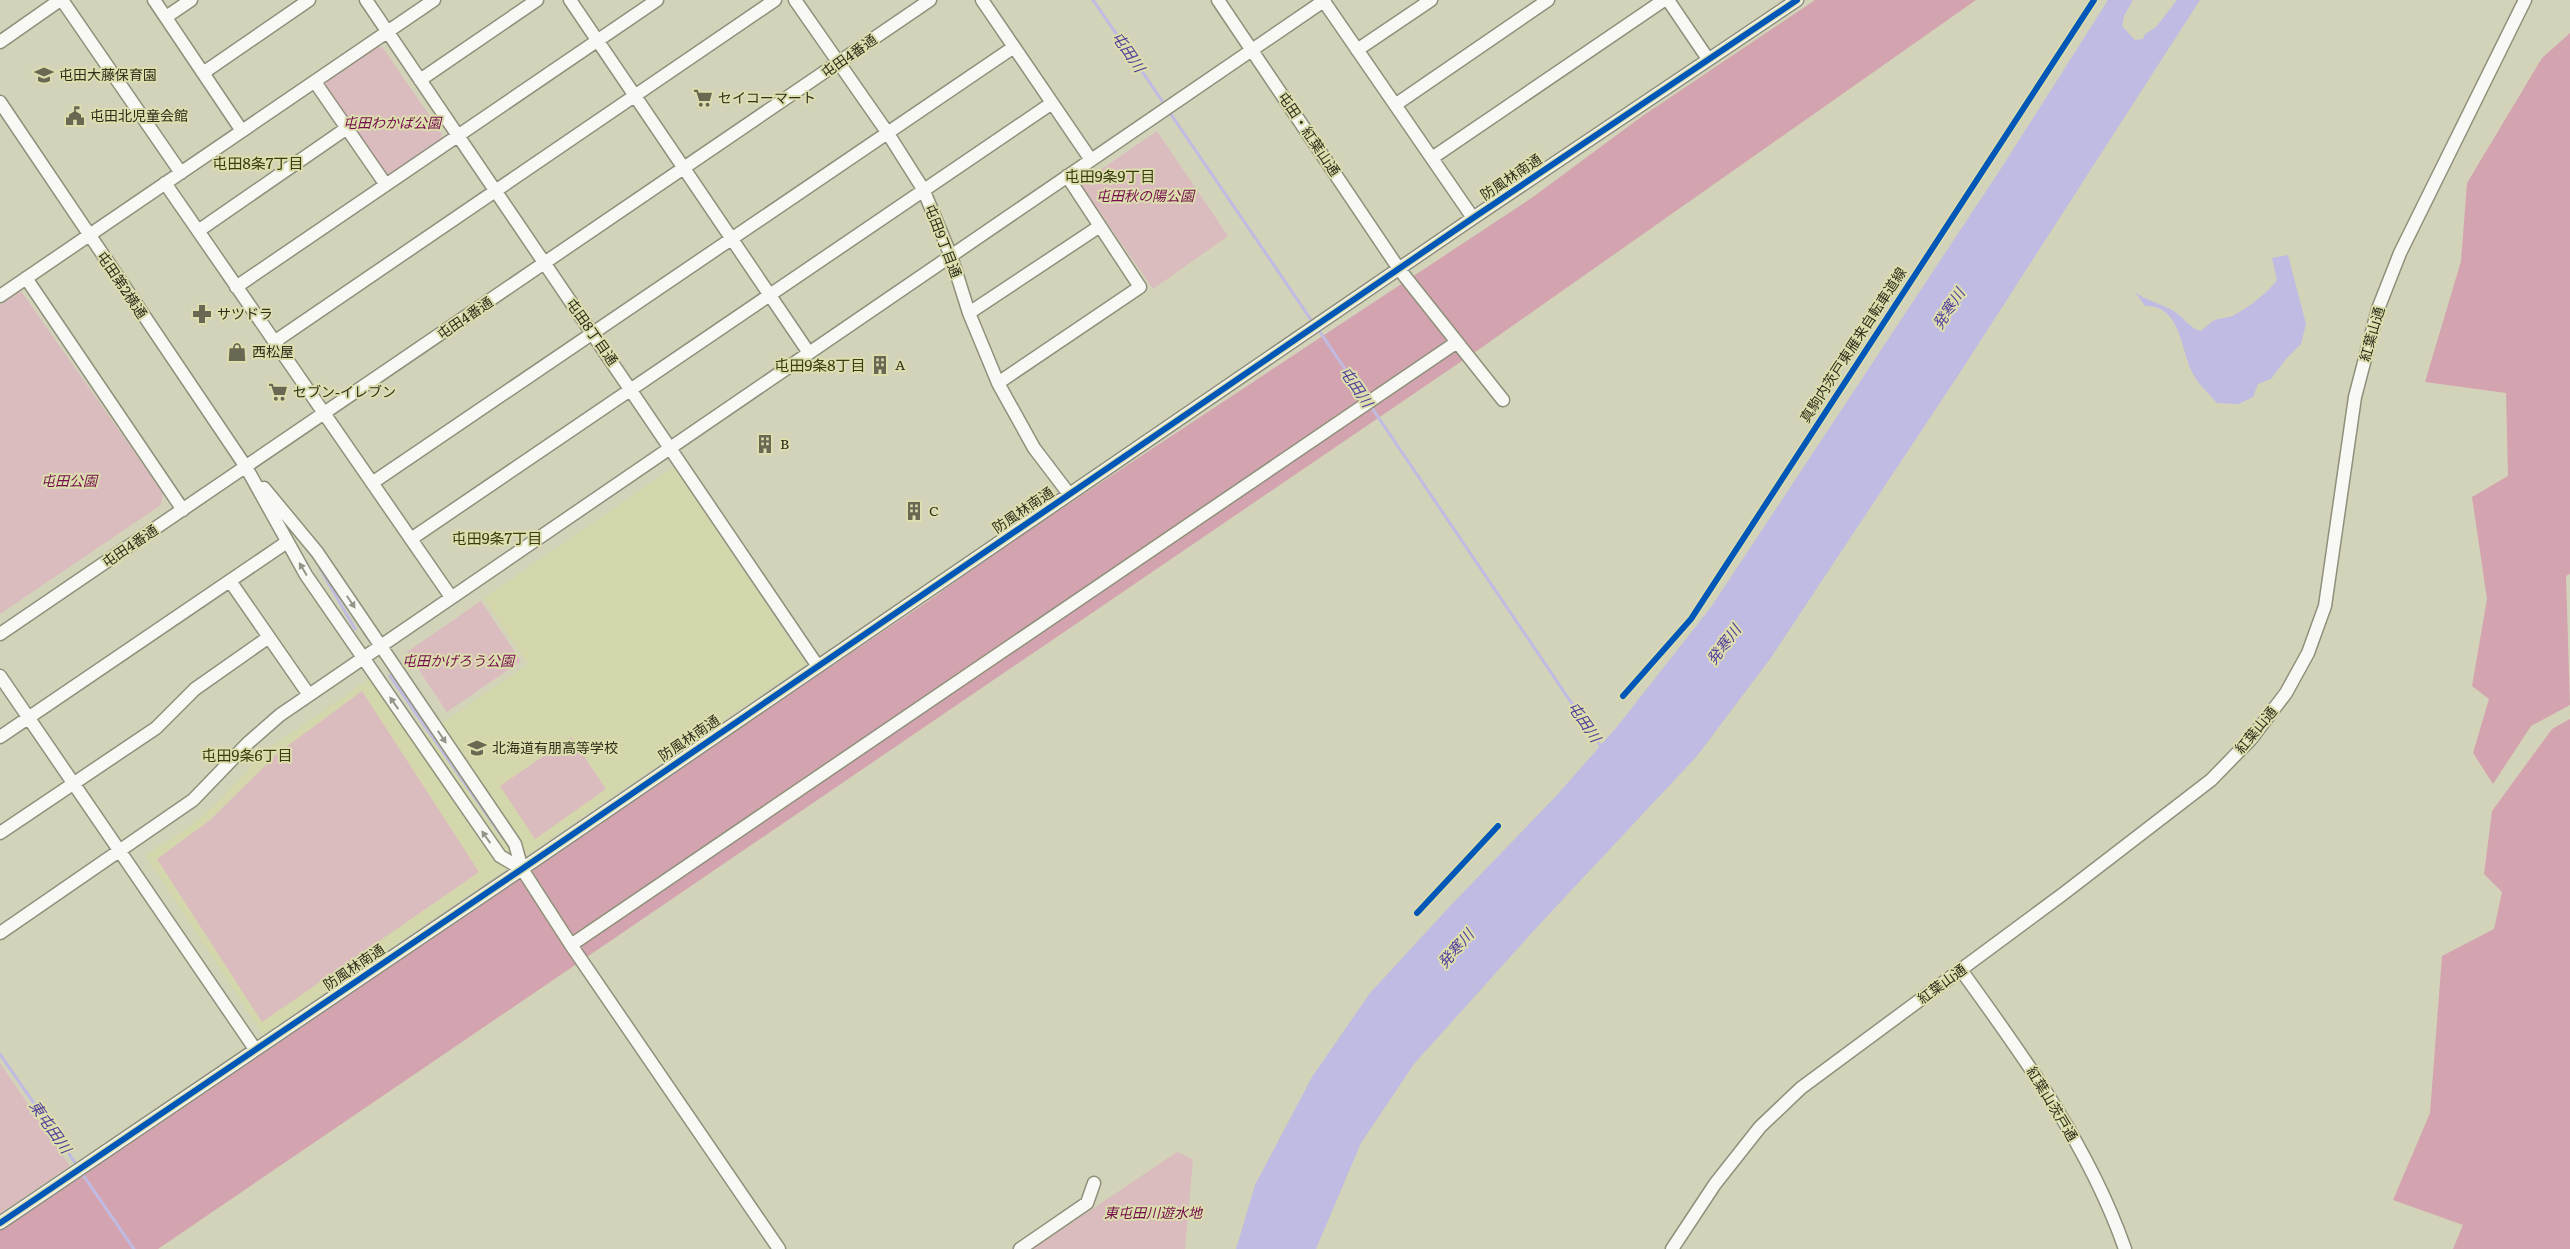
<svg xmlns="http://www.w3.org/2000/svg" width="2570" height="1249" viewBox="0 0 2570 1249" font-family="Literata,'Noto Sans JP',serif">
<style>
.built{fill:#d4d6ab}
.green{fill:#dbbcbe}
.forest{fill:#d3a4af}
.water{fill:#c0bbe2}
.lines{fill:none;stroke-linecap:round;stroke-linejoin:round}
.stream{stroke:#c0bbe2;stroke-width:3}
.minor-casing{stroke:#8f907c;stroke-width:15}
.minor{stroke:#f8f8f4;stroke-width:12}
.cycleway-casing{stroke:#dcdeae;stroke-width:9}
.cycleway{stroke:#0057b8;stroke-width:6}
.oneway{fill:#949488}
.labels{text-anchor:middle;stroke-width:4;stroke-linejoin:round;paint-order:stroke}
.street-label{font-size:14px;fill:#2f2f1c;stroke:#dcdeae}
.poi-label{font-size:14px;fill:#2f2f1c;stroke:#dcdeae;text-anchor:start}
.park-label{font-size:14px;font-style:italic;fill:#760c4d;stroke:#dcdeae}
.water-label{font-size:15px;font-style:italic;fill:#543d9c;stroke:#dcdeae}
.neighbourhood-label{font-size:15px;fill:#3c3c0f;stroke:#dcdeae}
</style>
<rect width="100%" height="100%" fill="#d2d3b9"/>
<path class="built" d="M674,467L806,664L263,1035L145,855L188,828L219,801L264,752L369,679L413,743L528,664L484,598Z"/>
<path class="green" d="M376,46L383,48L442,134L440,140L390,174L385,173L326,86L327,79Z
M1157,131L1228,236L1153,289L1080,184Z
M21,291L163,493L161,505L0,614V305Z
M481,601L521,661L447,712L407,652Z
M362,691L479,872L262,1022L157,859L209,821L278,753Z
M571,737L606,789L535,839L500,786Z
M0,1063L70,1166L0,1214Z
M1177,1152L1193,1159L1185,1249H1033Z"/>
<path class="forest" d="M1815,0H1976L1481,348L158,1249H0V1230L500,887L930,600L993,554L1533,197L1641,117Z
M2570,33V574L2566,576L2570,705L2531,726L2493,784L2473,753L2489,699L2472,686L2487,599L2472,497L2508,476L2506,393L2425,382L2461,261L2467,183L2542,58Z
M2570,719V1249H2453L2463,1225L2393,1200L2430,1113L2442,956L2494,929L2502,892L2484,874L2492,811L2552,729Z"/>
<path class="water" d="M2108,0H2133L2124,16L2122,26L2135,40L2143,39L2145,34L2156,27L2177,0H2200L1961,371L1770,659L1697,756L1538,926L1414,1064L1361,1143L1316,1249H1236L1255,1185L1312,1077L1370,993L1451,905L1556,796L1616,728L1711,607L2000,170Z
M2288,255L2306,324L2301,344L2286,359L2271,379L2258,384L2253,397L2239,404L2217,403C2208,393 2196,382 2191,370C2181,347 2179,304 2145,306L2135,292C2147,301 2159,303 2172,310C2184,316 2188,328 2201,331C2205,328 2209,324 2213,321C2218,318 2226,318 2232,316C2245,310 2269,292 2277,280L2272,258Z"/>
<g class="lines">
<path class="stream" d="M1093,0L1165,105
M1168,110L1314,324
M1318,329L1366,400
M1370,405L1602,748
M320,568L355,629
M390,676L503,838
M0,1054L78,1167
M81,1172L134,1249"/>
<g class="minor-casing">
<path id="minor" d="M62,0L181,173
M154,0L242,131
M366,0L817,665
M570,0L809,353
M795,0L887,132L923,189L951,256L969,313L998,383L1034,448L1069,494
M982,0L1091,160
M1218,0L1399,269L1503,400
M1323,0L1473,218
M1668,0L1708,59
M166,17L191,0
M0,42L60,0
M1357,50L1431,0
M203,73L309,0
M420,80L537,0
M315,82L386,185
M0,102L246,467L306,575L500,856L522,869
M1395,105L1548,0
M1432,158L1664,0
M165,183L451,597
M198,231L347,128
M26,278L183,510
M236,287L657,0
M0,296L434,0
M969,313L1100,226
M274,342L775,0
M998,383L1140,287L1067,176
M372,483L1014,47
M264,488L317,552L515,844L522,869L571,945
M411,539L1052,103
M230,581L309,695
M0,634L930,0
M0,676L255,1049
M0,737L287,542
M0,833L156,728L195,689L269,637
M0,933L193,800L248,743L280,715L1325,0
M1961,970C2024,1057 2089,1146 2125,1249
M0,1223L522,869L1473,218L1797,0
M779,1249L571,945L1457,342
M1020,1249L1087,1203L1094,1183
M1672,1249L1715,1184L1760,1127L1801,1088L2063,894L2211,780L2251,739L2286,693L2308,653L2325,606L2355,397L2378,309L2400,253L2525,0"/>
</g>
<use href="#minor" class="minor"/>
<g class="cycleway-casing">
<path id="cycleway" d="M1623,696L1691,619L2094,0
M1417,913L1498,826
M0,1223L522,869L1473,218L1797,0"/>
</g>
<use href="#cycleway" class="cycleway"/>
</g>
<defs><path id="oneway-solid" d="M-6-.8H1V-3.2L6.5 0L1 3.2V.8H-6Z" transform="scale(1.25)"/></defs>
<g class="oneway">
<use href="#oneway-solid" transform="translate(303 569) rotate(-121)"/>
<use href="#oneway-solid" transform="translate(351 602) rotate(56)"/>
<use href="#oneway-solid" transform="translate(394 703) rotate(-125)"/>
<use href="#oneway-solid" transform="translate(442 737) rotate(56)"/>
<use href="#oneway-solid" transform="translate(486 837) rotate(-125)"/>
</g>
<defs>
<g id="school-bare" transform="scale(1.5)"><path d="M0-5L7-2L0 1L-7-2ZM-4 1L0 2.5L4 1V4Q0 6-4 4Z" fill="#686853" stroke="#dcdeae" stroke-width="2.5" paint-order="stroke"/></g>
<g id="supermarket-bare" transform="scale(1.5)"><path d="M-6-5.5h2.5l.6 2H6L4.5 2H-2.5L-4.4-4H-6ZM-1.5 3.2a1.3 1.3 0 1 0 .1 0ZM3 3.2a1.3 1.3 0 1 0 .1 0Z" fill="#686853" stroke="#dcdeae" stroke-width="2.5" paint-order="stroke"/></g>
<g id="civic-bare" transform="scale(1.5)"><path d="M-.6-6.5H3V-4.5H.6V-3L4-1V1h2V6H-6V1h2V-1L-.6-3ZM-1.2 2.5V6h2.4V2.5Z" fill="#686853" stroke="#dcdeae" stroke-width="2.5" paint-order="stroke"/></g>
<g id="pharmacy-bare" transform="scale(1.5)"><path d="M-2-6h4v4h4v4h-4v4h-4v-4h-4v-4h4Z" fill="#686853" stroke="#dcdeae" stroke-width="2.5" paint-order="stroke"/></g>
<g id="shop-bare" transform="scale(1.5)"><path d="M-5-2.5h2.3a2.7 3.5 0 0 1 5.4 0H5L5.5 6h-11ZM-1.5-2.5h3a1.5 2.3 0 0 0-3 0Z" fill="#686853" stroke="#dcdeae" stroke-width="2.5" paint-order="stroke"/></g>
<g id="building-bare" transform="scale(1.5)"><path d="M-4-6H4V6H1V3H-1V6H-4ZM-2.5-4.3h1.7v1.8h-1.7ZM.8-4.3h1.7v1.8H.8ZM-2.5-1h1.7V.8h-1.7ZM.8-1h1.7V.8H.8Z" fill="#686853" stroke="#dcdeae" stroke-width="2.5" paint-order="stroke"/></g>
</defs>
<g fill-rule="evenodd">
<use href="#school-bare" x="44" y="75"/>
<use href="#supermarket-bare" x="703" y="98"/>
<use href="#civic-bare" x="75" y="116"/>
<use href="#pharmacy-bare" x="202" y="314"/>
<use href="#shop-bare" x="237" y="352"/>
<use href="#building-bare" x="880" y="365"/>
<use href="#supermarket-bare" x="278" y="392"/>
<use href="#building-bare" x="765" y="444"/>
<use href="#building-bare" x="914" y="511"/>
<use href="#school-bare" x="477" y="748"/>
</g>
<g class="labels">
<g class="street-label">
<text transform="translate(849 56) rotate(-35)" y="5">屯田4番通</text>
<text transform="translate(1309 134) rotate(56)" y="5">屯田・紅葉山通</text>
<text transform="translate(1511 177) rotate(-34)" y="5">防風林南通</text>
<text transform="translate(943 241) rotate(69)" y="5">屯田9丁目通</text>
<text transform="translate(122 285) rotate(56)" y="5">屯田第2横通</text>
<text transform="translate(465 318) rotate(-34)" y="5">屯田4番通</text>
<text transform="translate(592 332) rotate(55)" y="5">屯田8丁目通</text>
<text transform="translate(2372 334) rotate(-74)" y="5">紅葉山通</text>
<text transform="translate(1853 345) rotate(-57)" y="5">真駒内茨戸東雁来自転車道線</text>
<text transform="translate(1023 510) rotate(-34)" y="5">防風林南通</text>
<text transform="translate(130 546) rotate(-34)" y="5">屯田4番通</text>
<text transform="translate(2256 730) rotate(-50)" y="5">紅葉山通</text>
<text transform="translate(689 738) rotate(-34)" y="5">防風林南通</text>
<text transform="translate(354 967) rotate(-34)" y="5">防風林南通</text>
<text transform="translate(1942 984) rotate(-36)" y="5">紅葉山通</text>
<text transform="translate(2052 1104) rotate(59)" y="5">紅葉山茨戸通</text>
</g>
<g class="poi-label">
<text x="59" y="80">屯田大藤保育園</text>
<text x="718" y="103">セイコーマート</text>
<text x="90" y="121">屯田北児童会館</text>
<text x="217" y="319">サツドラ</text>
<text x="252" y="357">西松屋</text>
<text x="895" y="370">A</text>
<text x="293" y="397">セブン-イレブン</text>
<text x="780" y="449">B</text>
<text x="929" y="516">C</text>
<text x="492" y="753">北海道有朋高等学校</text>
</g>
<g class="park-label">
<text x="392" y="128">屯田わかば公園</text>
<text x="1145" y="201">屯田秋の陽公園</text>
<text x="69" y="486">屯田公園</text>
<text x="458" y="666">屯田かげろう公園</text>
<text x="1153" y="1218">東屯田川遊水地</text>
</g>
<g class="water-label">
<text transform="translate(1128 52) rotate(56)" y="5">屯田川</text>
<text transform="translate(1949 309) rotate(-57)" y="5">発寒川</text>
<text transform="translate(1356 387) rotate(56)" y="5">屯田川</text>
<text transform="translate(1724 645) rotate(-53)" y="5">発寒川</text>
<text transform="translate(1584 722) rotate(56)" y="5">屯田川</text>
<text transform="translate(1456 949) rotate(-49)" y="5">発寒川</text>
<text transform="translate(50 1127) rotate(55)" y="5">東屯田川</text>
</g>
<g class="neighbourhood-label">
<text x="258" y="169">屯田8条7丁目</text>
<text x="1110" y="182">屯田9条9丁目</text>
<text x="820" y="371">屯田9条8丁目</text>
<text x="497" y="544">屯田9条7丁目</text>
<text x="247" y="761">屯田9条6丁目</text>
</g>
</g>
</svg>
